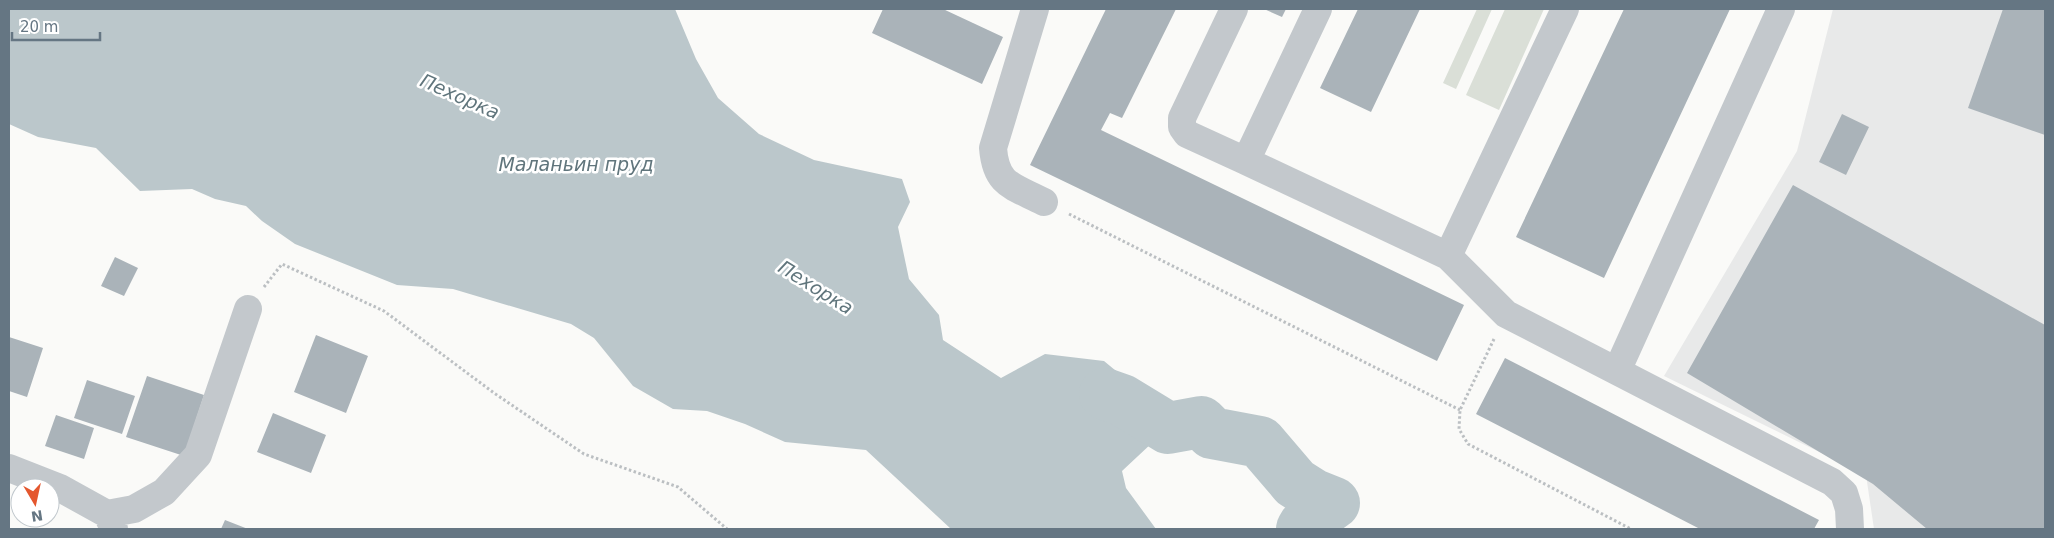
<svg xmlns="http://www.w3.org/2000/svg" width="2054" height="538" viewBox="0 0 2054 538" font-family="'DejaVu Sans',sans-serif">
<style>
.built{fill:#e8e9e9}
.green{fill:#dadfd7}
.water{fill:#bbc7cb}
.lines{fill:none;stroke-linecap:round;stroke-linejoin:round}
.river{stroke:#bbc7cb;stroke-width:52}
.building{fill:#aab3b9}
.path{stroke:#bbbfc2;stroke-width:3;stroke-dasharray:2.5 2.5;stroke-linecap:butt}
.minor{stroke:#c3c8cc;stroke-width:28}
.labels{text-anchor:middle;stroke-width:5;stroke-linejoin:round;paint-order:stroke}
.water-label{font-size:19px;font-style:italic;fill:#60757c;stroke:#fff}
</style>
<rect width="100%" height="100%" fill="#fafaf8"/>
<path class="built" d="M1833,9H2045V529H1874L1866,475L1664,376L1797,151Z"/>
<path class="green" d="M1477,9H1492L1456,89L1443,83Z
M1505,9H1544L1499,110L1466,95Z"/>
<path class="water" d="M9,9H675L696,59L718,98L759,134L814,160L902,179L910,202L898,227L909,279L939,315L943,340L1001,378L1045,354L1104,361L1168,414V428L1122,471L1126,488L1156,529H951L866,450L785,442L745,424L707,411L673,409L633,386L594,338L571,324L453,289L397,285L295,244L262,221L246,206L215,199L192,189L140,191L96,148L38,137L9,124Z"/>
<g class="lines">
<path class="river" d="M1105,394L1122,400L1168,428L1201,422L1212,433L1260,442L1295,483L1314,495L1334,503L1305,524L1302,529"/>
</g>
<path class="building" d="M883,9H943L1003,37L982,84L872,33Z
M1106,9H1176L1122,118L1110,113L1101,130L1464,305L1437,361L1030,165Z
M1264,9H1286L1282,17Z
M1358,9H1420L1371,112L1320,88Z
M1624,9H1730L1604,278L1516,237Z
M2003,9H2045V135L1968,108Z
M1842,114L1869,127L1846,175L1819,162Z
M1793,185L2045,325V529H1927L1873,484L1687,373Z
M115,257L138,268L124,296L101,286Z
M316,335L368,356L346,413L294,392Z
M9,337L43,348L27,397L9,391Z
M1505,358L1819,520L1814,529H1700L1476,414Z
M147,376L204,395L184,456L126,437Z
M87,380L135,396L122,434L74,418Z
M273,413L326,435L311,473L257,452Z
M56,415L94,428L84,459L45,446Z
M225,520L248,529H221Z"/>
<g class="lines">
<path class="path" d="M1069,214L1460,410
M264,287L282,264L384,311L494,393L584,454L678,487L727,529
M1494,339L1460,410L1459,429L1468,444L1631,529"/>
<path class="minor" d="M1035,9L993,148C996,186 1013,186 1044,202
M1234,9L1182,118V127L1187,134L1246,161
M1318,9L1246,161L1448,256
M1565,9L1448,256L1506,314L1832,482L1844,493L1849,509L1850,529
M1617,371L1781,9
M9,468L60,488L107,514
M114,529L107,514L134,509L164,492L198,455L248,309"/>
</g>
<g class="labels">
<g class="water-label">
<text transform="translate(460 96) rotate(24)" y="7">Пехорка</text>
<text x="576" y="171">Маланьин пруд</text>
<text transform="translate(816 287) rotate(32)" y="7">Пехорка</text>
</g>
</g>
<rect width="2054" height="538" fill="none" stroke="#657683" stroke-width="20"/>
<g transform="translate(35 503) rotate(171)"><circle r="24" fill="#ffffff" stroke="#c1c8cd"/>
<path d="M0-4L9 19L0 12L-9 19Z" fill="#e4572e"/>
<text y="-8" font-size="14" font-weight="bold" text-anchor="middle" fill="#657683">N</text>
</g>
<path d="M12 32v8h88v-8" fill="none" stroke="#657683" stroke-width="2.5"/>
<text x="20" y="32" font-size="15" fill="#657683" stroke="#ffffff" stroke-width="4" paint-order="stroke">20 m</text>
</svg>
